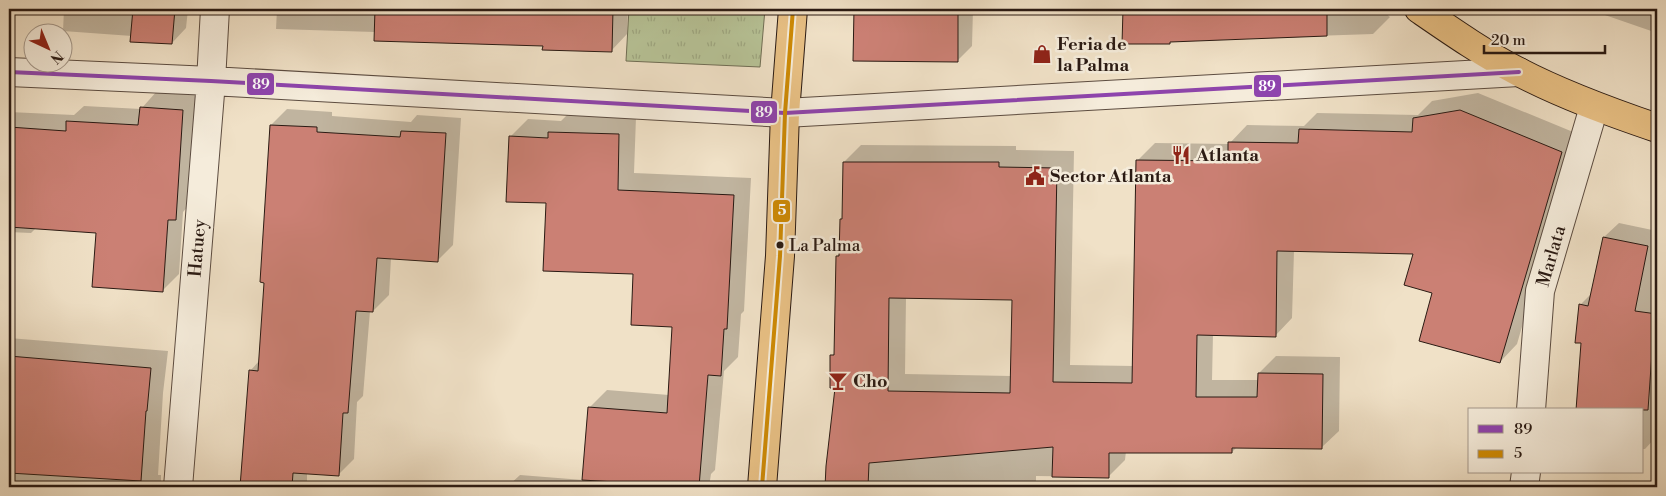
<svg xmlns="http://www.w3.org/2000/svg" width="1666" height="496" viewBox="0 0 1666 496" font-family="'Libre Bodoni',serif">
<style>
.park{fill:url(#park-tufts);stroke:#706e55}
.shadow{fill:#0003;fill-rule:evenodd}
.building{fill:#cb8074;stroke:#2a1a13;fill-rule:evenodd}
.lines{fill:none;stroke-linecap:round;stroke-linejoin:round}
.minor-casing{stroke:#5c4c40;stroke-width:30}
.tertiary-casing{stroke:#5c4c40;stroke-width:30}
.primary-casing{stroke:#2a1a13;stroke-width:30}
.minor{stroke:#f5ecdb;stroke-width:28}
.tertiary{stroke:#f5ecdb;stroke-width:28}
.primary{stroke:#e8c084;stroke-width:28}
.bus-1-casing{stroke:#f5ecdb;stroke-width:8}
.bus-2-casing{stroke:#f5ecdb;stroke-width:8}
.bus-1{stroke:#8e44ad;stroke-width:4}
.bus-2{stroke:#ce8a04;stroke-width:4}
.bus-dot{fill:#2a1a13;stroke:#f5ecdb;stroke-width:2}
.labels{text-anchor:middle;stroke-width:5;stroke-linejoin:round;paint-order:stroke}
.bus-label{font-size:17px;fill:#2a1a13;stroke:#f5ecdb;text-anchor:start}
.poi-label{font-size:18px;font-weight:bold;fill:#2a1a13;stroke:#f5ecdb;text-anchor:start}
.street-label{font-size:18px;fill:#2a1a13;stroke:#f5ecdb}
.line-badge{stroke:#f5ecdb;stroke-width:2}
.badge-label{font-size:14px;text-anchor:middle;font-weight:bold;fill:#fff}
</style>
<defs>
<pattern id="park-tufts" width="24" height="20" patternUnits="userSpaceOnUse" patternTransform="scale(1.25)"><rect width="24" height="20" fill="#b7c397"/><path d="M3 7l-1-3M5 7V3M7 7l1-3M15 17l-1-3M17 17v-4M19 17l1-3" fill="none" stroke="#9ea781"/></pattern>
</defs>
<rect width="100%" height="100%" fill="#f0e1c7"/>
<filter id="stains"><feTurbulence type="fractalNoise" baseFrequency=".004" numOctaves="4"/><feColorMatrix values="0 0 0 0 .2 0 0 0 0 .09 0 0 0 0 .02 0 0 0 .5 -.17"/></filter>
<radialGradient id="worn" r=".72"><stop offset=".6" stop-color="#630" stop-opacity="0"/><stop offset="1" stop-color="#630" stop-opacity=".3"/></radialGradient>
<path class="park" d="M629,9H765L760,67L626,61Z"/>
<path class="shadow" d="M64,9H188L186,28L172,43L132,36L63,31Z
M277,9H628L627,34L611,51L375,32L276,29Z
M855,9H973L972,46L958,60H854Z
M1124,9H1380L1390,17L1373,34L1172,41L1169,43H1123Z
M1591,9H1657V33L1602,14H1591Z
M157,91L199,94L191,203L183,212L179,274L163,290L98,232L37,227L31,233L9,232V112L74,115L84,106L141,109Z
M1478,93L1578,134L1517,344L1500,362L1434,292L1415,253L1294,251L1292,318L1275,336L1213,334L1212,380H1259V373L1276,356L1340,357L1339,431L1321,448L1237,447L1232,452L1126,451L1125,460L1108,477L1036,476V487H826L827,466L836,387L832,356L835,352L837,256L841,252V219L843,217L844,162L861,145L1016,146V150L1074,151L1070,365L1134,366L1137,161L1155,143L1229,144L1247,125L1304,126L1317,113L1418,115L1432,101ZM906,297L1013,299L1011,376L905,374Z
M287,109L332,112V116L411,122L417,115L461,118L453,245L438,260L391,258L389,295L373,311H370L363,396L357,402L354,459L338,475L307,473V487H240L250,371L260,360L266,281L271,125Z
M567,115L636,117L634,173L751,178L744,311L741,314L738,357L724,371L715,470L711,474L709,487H507L520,475L583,480L589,408L607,390L669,395L674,326L635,273L547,202L511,136L528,119L561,121Z
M1619,223L1657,231V487H1652L1657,436L1645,449H1642V410L1582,342L1580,305L1592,293L1604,237Z
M9,338L168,351L163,393L158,475H161V487H9Z"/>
<path class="building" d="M133,9H175L172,44L130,42Z
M375,9H613L612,52L542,50L543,46L374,41Z
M854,9H958V62L853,61Z
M1123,9H1327V36L1170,42V44H1122Z
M140,107L183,110L176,220H168L163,292L92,287L96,233L9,227V127L66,131V121L138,125Z
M1460,110L1562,152L1500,363L1419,341L1432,293L1404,285L1413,254L1277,251L1276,337L1197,335L1196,397H1257L1258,373L1323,374L1322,449L1232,448V453H1109V478L1052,477L1053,447L869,463L868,487H825L826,466L835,388H830V355H834L836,256H839L840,219H842L843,162H999V167L1057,168L1053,382L1132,383L1136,160L1228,161V142L1298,143L1299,129L1412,132L1413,118ZM889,298L1012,300L1010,393L888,391Z
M270,125L317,127V132L400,137L401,131L446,133L438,262L377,258L373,312L356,311L348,413H343L339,476L293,473L292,487H240L249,370L258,371L264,283L260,282Z
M548,132L619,134L618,190L734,195L727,329H724L721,376L708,375L699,487L582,480L588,407L667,413L672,327L631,325L633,274L543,271L546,203L506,202L509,136L548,138Z
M1603,237L1648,246L1635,311L1657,314V352H1652L1648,410H1576L1581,343H1575L1579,304L1588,306Z
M9,356L151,368L147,411H146L141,481L9,473Z"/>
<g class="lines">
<g class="minor-casing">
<path id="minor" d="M9,72L211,81L785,113L1519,72
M178,487L211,81L215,9"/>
</g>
<g class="tertiary-casing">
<path id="tertiary" d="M1531,410L1540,291L1594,107
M1524,487L1526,472"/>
</g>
<g class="primary-casing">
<path id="primary" d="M1419,9C1451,31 1484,54 1519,72C1563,95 1610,112 1657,128
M762,487L780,256L785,113L793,9"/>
</g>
<use href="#minor" class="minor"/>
<use href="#tertiary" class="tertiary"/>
<use href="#primary" class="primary"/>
<g class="bus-1-casing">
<path id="bus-1" d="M9,72L211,81L785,113L1519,72"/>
</g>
<g class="bus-2-casing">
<path id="bus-2" d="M762,487L780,256L785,113L793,9"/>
</g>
<use href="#bus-1" class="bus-1"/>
<use href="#bus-2" class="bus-2"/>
</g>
<defs>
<g id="shop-bare" transform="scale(1.5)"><path d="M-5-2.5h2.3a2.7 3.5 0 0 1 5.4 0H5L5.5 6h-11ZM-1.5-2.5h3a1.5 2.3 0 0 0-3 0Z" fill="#8f2418" stroke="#f5ecdb" stroke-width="2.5" paint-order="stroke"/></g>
<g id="restaurant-bare" transform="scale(1.5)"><path d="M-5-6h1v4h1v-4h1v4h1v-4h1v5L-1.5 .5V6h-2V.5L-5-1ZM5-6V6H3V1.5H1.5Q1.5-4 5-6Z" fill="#8f2418" stroke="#f5ecdb" stroke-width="2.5" paint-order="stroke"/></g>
<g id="civic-bare" transform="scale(1.5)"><path d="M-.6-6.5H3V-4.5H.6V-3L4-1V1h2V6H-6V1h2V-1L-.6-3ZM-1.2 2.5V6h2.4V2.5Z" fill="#8f2418" stroke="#f5ecdb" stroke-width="2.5" paint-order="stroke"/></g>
<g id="bar-bare" transform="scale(1.5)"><path d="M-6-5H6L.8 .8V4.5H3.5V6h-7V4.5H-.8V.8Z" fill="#8f2418" stroke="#f5ecdb" stroke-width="2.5" paint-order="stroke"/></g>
</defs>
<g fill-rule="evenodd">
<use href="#shop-bare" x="1042" y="54"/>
<use href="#restaurant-bare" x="1181" y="155"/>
<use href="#civic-bare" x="1035" y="176"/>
<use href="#bar-bare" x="838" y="381"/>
</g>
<circle class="bus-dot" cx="780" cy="245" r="4.5"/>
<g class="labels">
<g class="bus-label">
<text x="789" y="251">La Palma</text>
</g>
<g class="poi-label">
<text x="1057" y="50">Feria de<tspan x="1057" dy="21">la Palma</tspan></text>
<text x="1196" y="161">Atlanta</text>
<text x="1050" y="182">Sector Atlanta</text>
<text x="853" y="387">Cho</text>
</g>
<g class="street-label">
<text transform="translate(197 248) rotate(-85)" y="6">Hatuey</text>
<text transform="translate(1551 256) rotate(-74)" y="6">Marlata</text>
</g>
</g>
<g class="line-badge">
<rect x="246" y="72" width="29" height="24" rx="5" fill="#8e44ad"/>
<rect x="1253" y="74" width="29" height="24" rx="5" fill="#8e44ad"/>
<rect x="750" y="100" width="28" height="24" rx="5" fill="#8e44ad"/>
<rect x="772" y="199" width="19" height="24" rx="5" fill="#ce8a04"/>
</g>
<g class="badge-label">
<text x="261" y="89">89</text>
<text x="1267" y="91">89</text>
<text x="764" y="117">89</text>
<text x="782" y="215">5</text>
</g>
<rect width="1666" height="496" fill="none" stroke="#f0e1c7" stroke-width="30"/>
<rect x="10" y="10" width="1646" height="476" fill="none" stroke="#2a1a13" stroke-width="2.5"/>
<rect x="15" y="15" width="1636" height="466" fill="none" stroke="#2a1a13"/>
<rect x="1468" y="408" width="175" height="65" fill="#f5ecdb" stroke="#a4988b"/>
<rect x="1478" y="425" width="25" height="8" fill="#8e44ad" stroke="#a4988b"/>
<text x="1514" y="434" font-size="15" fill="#2a1a13">89</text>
<rect x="1478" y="450" width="25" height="8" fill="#ce8a04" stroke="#a4988b"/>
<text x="1514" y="458" font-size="15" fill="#2a1a13">5</text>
<g transform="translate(48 48) rotate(136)"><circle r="24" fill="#f5ecdb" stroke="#a4988b"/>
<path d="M0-4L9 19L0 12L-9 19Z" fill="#8f2418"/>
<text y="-8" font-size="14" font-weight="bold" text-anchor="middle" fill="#2a1a13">N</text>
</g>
<path d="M1484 45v8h121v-8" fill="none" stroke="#2a1a13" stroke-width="2.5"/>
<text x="1491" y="45" font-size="15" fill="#2a1a13" stroke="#f5ecdb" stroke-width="4" paint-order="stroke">20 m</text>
<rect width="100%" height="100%" filter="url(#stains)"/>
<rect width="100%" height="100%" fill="url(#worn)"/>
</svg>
